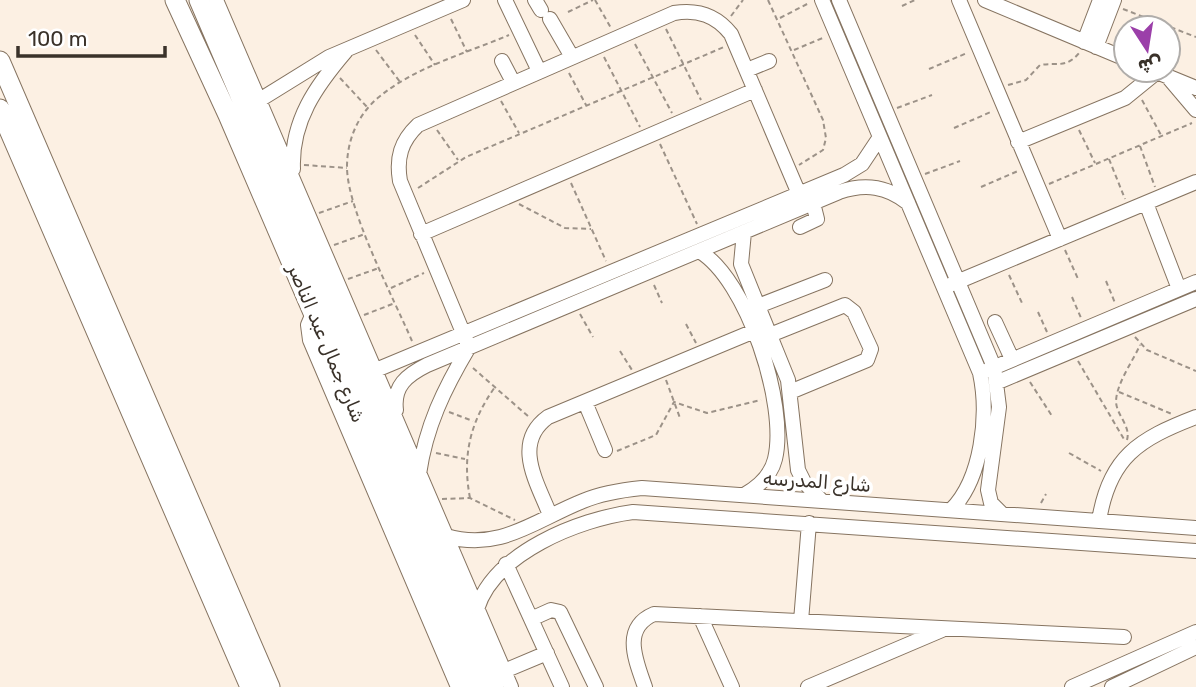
<svg xmlns="http://www.w3.org/2000/svg" width="1196" height="687" viewBox="0 0 1196 687" font-family="Rubik,Vazirmatn,sans-serif">
<style>
.lines{fill:none;stroke-linecap:round;stroke-linejoin:round}
.minor-casing{stroke:#867461;stroke-width:16}
.major-casing{stroke:#867461;stroke-width:21}
.path{stroke:#9c9288;stroke-width:2;stroke-dasharray:5 3.5;stroke-linecap:butt}
.minor{stroke:#fff;stroke-width:14}
.major{stroke:#fff;stroke-width:19}
.labels{text-anchor:middle;stroke-width:7;stroke-linejoin:round;paint-order:stroke}
.street-label{font-size:19px;fill:#3a322a;stroke:#fff}
</style>
<rect width="100%" height="100%" fill="#fcf0e3"/>
<g class="lines">
<g class="minor-casing">
<path id="minor" d="M216,0L511,687
M505,0L539,71
M535,0L541,10
M822,0L980,373C989,415 982,479 951,510
M839,0L994,367L999,407L988,490L991,503L1001,513
M959,0L1060,239
M985,0L1126,59
M550,19L572,57
M1084,42L1100,0
M1096,47L1114,0
M502,61L513,82
M747,70L769,61
M1152,70L1196,88
M1168,77L1196,110
M253,104L329,57L463,0
M1018,142L1125,98L1157,72
M293,169C291,121 316,86 346,51
M1146,203L1179,289
M800,227L817,219L813,203
M744,232L741,264L788,380L798,470L804,482L821,500
M421,234L755,90
M699,251C747,279 788,405 775,459C771,476 758,487 744,495
M952,284L1196,182
M758,306L825,280
M314,311L308,325L310,340L458,687
M995,322L1012,359
M770,335L845,305L854,312L871,349L867,360L790,392
M376,370L844,175L862,164L880,137
M988,370L1196,282
M998,382L1196,299
M585,402L605,450
M396,410C393,386 407,375 427,365L839,192C865,183 887,186 908,203
M419,474C426,426 444,389 469,347L400,181C396,158 401,141 418,125L674,13C698,9 716,15 731,34L799,194
M550,515C537,482 512,443 548,417L752,332
M1099,521C1109,457 1139,439 1196,417
M446,536C500,552 535,520 583,501C602,493 622,490 642,488L1196,528
M506,564L562,687
M477,609C494,553 579,519 633,512L1196,551
M700,616L732,687
M531,619L551,610L560,612L596,687
M801,621L809,523
M504,671L547,653
M645,687C636,661 621,628 654,614L1124,637
M808,687L942,630
M1072,687L1196,632
M1112,687L1196,647"/>
</g>
<g class="major-casing">
<path id="major" d="M175,0L228,115L474,687
M199,0L494,687
M0,61L270,687
M0,109L250,687"/>
</g>
<path class="path" d="M595,0L611,28
M768,0L823,120L826,138L823,150L799,165
M902,6L915,0
M1123,9L1196,37
M568,12L593,0
M731,16L743,0
M780,18L809,3
M451,19L467,52
M666,29L701,100
M415,35L435,65
M635,44L672,113
M376,50L400,82
M794,50L825,37
M604,57L640,127
M929,69L967,53
M569,73L586,105
M340,78L367,107
M1008,85L1026,80L1040,65C1058,62 1066,69 1080,52
M1142,100L1161,135
M501,101L519,133
M897,108L932,95
M954,128L993,111
M437,130L458,160
M1079,130L1095,163
M660,144L697,224
M1140,146L1155,187
M1109,159L1125,199
M304,165L347,168
M925,174L960,161
M571,183L606,261
M1049,184L1192,123
M981,187L1018,171
M418,188L466,157L724,47
M519,204L565,228L591,229
M319,213L353,201
M334,245L365,234
M1065,250L1079,281
M1009,275L1022,303
M348,279L379,268
M1106,281L1115,303
M654,285L662,303
M391,288L424,273
M1072,297L1081,318
M1038,312L1047,332
M580,314L593,337
M364,315L395,303
M686,324L696,343
M1135,337L1147,350L1196,371
M412,341C394,299 347,210 347,167C347,140 358,114 379,97C415,67 467,53 509,35
M620,351L632,370
M1078,361L1125,441
M473,368L529,417
M666,380L680,418
M1030,382L1052,416
M1119,392L1172,414
M449,412L473,421
M1127,440C1131,426 1117,416 1116,402C1116,384 1133,361 1140,345
M617,451L656,435L674,402L707,413L761,400
M436,453L465,459
M1069,453L1101,471
M470,498C462,456 470,422 495,387
M442,499L470,498L515,520
M1041,503L1046,494"/>
<use href="#minor" class="minor"/>
<use href="#major" class="major"/>
</g>
<g class="labels">
<g class="street-label">
<text transform="translate(327 343) rotate(67)" y="7">شارع جمال عبد الناصر</text>
<text transform="translate(817 481) rotate(4)" y="7">شارع المدرسه</text>
</g>
</g>
<g transform="translate(1147 49) rotate(168)"><circle r="33" fill="#ffffff" stroke="#b0adaa" stroke-width="2"/>
<path d="M0-5L12 26L0 18L-12 26Z" fill="#9b3fa9"/>
<text y="-10" font-size="19" font-weight="bold" text-anchor="middle" fill="#3a322a">ش</text>
</g>
<path d="M18 46v10h147v-10" fill="none" stroke="#3a322a" stroke-width="3.5"/>
<text x="28" y="46" font-size="21" fill="#3a322a" stroke="#ffffff" stroke-width="5" paint-order="stroke">100 m</text>
</svg>
